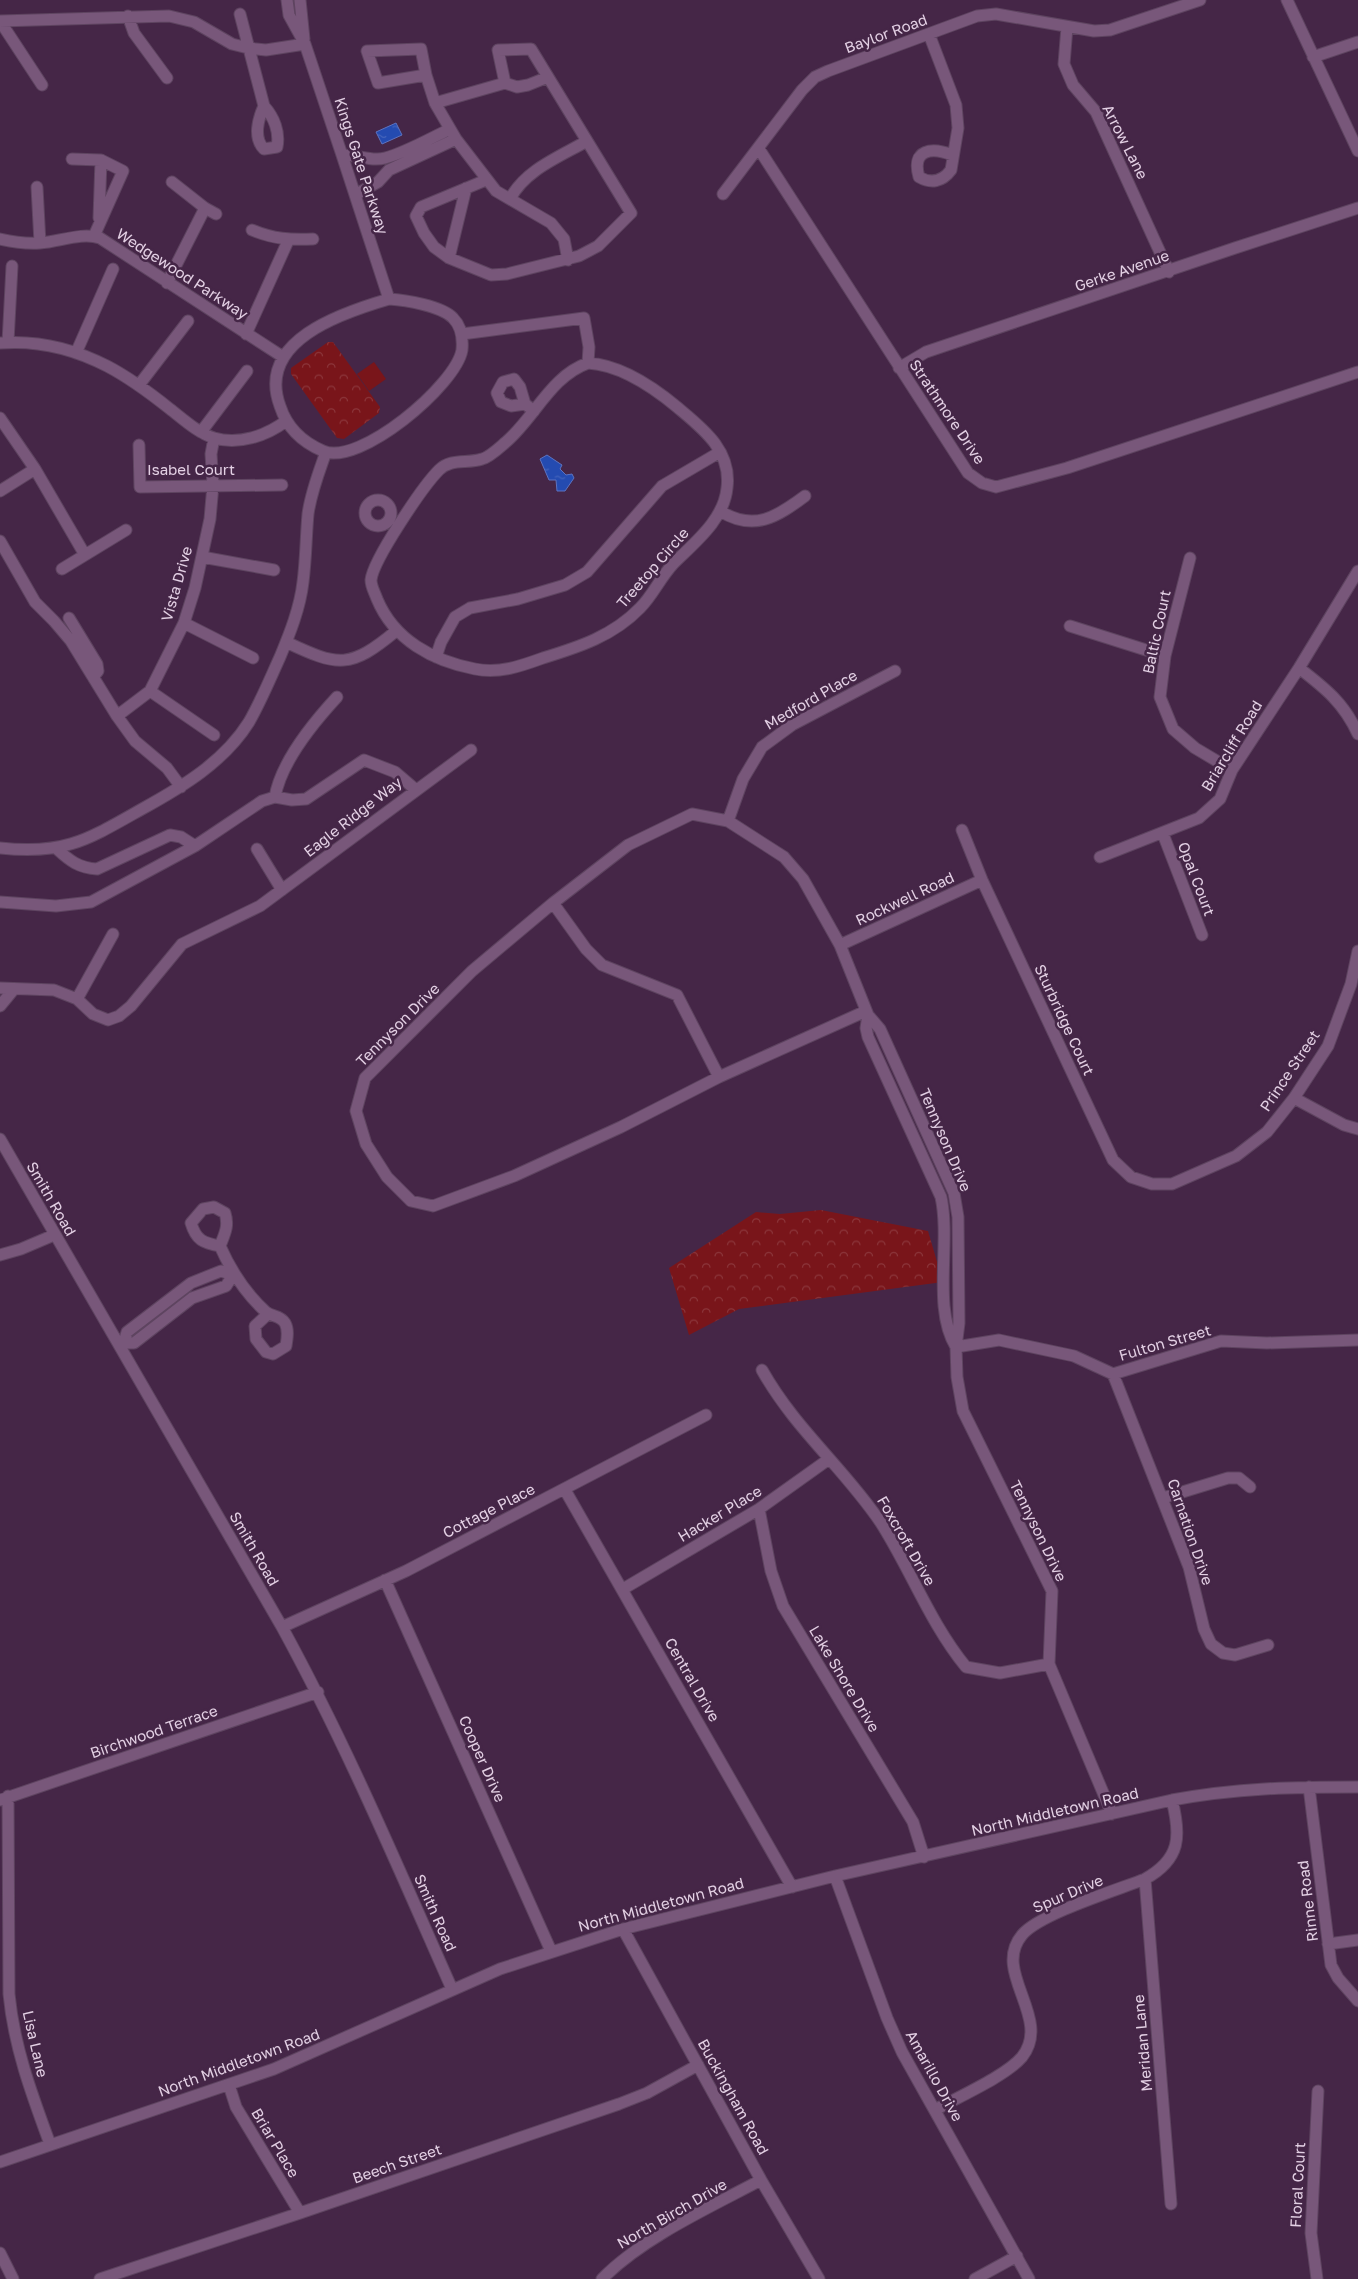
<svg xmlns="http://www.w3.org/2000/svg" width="1358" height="2279" viewBox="0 0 1358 2279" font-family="'Golos Text',sans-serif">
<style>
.grass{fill:#79151a}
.park{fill:url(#park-crowns)}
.water{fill:url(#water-ripples);stroke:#5d73c0}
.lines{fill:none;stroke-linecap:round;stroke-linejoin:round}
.minor-casing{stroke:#5e4460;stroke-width:13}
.minor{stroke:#78577a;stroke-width:11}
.labels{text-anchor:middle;stroke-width:5;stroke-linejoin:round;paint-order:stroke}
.street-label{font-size:15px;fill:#e3d0e4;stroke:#452647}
</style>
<defs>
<pattern id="park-crowns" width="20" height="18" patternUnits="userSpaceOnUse" patternTransform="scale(1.25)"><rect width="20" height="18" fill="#79151a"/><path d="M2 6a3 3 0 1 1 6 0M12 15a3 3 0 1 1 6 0" fill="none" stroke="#8c363b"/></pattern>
<pattern id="water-ripples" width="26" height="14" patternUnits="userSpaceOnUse" patternTransform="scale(1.25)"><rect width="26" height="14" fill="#244bb1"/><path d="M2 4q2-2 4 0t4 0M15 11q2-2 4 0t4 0" fill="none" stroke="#4464bc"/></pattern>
</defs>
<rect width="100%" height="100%" fill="#452647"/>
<path class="grass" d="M374,362L386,379L369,391L357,374Z"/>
<path class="park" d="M328,342H333L380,407L379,413L344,439L337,438L291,374V368Z
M821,1210L928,1231L943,1282L739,1309L689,1335L669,1268L756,1212L780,1214Z"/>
<path class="water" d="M396,123L402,135L382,144L376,132Z
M547,455L562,465L560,469L566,475L572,474L574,478L565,491H557L556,480H549L540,459Z"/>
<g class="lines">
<g class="minor-casing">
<path id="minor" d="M287,0L289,15L305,44L342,155L389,299
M300,0L304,39
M1287,0L1358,151
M240,14L264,106C258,119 253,138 264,149L277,147C280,132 274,117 264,106
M128,16L134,33L167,78
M0,21L169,16L194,22L232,44L248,48L266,50L305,44
M0,21L42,85
M1067,27L1064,64L1073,85L1096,112L1169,272
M929,34L956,105L958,128L951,170C942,182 931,184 919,177C911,149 932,147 952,155
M1313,57L1358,42
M426,75L378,83L367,51L421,49L426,75L435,103L456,139L496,191L551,223L564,239L568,260
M435,103L505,83L517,87L528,85L548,77
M759,149L968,473L982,483L996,487L1067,468L1358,372
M342,155C357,154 371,162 385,158C405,153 431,138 450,129
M72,159L101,160L123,171L94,236
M486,180L421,207L416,216L424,233L434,247L449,258L491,275L507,274L579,256L598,246L631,213L531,49L498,50L505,83
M172,182L205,208L216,214
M37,187L40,243
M723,194L802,90L815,77L828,71L977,16L996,14L1094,31L1110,30L1200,0
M355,195L378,182L389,170L456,139
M510,199C525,170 559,157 587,141
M99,218L101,160
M252,230C274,239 290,240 313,239
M0,239C13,242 26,244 40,243C59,242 81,232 100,238L283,357
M449,258L466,188
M167,283L205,208
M389,299C405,300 442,306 453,318C461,326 463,339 462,350C456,385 359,467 323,451C302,442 287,428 280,406C256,341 341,313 389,299Z
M246,334L288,241
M462,334L584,318L589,347L588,363
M8,342L12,266
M0,343C37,340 74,349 107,366C130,378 150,393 170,409C183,419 198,433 214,438C239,445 266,436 286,421
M76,353L113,269
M588,363C621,365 653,387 677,407C702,428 732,450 727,488C724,520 694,543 673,564C660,578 653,595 640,608C613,636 579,647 543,658C521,666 499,674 475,669C433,661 394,640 377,599C375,593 371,587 371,580C373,560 423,486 439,470C451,458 467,464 482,459C490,457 500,447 506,442C535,417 551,376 588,363Z
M899,368L926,352L1235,248L1358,208
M139,385L188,321
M525,404L520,387L514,379L503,382L497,393L501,402L511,406L525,404L534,411
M0,418L35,469L85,555
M201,432L247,371
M139,445L140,487L282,485
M0,491L35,469
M365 513a13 13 0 1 1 26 0a13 13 0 1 1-26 0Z
M720,511C754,532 777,517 805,496
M0,541L35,602L54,621L71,641L117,716L135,741L167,768L181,787
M202,557L274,570
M1190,558L1165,656L1160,697L1173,729L1195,748L1232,770
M62,569L126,530
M69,618L97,664L98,671L93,677
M184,623L253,658
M1070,626L1165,656
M286,642C339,667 350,669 396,631
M436,657L441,642L455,617L470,608L518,599L565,585L587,572L662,486L720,452
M1299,668C1325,688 1344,703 1358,734
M150,691L214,735
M117,716L150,691L184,623L195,588L210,519L213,485L211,454L214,438
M275,797C281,762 313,723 337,697
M728,821L743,779L762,747L792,725L895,671
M962,830L982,880L1113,1160L1131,1177L1152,1184H1172L1236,1156L1267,1132L1294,1098L1328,1046L1351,984L1358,951
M1163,834L1202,935
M0,848C65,855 87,840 142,809C182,787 224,762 249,722C261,701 270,679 280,657C290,633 300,608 303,582C306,559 306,536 308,514C311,492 319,472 326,452
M57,849C70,861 79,868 97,869L170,835L181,837L195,846
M257,849L282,890
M1100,857L1199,818L1220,799L1232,770L1299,668L1358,571
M0,902L56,906L91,902L195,846L262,801L275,797L292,800L306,799L364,760L395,772L416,790
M553,903L586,949L602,965L677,995L719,1077
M840,945L982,880
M0,988L54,990L77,999L93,1014L108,1020L119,1016L131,1006L182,944L260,906L471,750
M77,999L113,934
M0,1006L14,989
M866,1011L719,1077L621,1127L514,1176L433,1206L411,1201L387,1177L366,1144L356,1111L365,1078L472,971L553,903L628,845L692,814L728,821L784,857L803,879L840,945L868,1015L880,1029L954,1193L958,1217L959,1323L956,1347C932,1308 951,1243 941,1197L868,1037L866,1028L868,1015
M1294,1098L1344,1125L1358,1129
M0,1139L282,1627C346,1744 398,1867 452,1989
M220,1246C203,1243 196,1240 191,1223L203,1209L214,1207L225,1213C229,1226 225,1233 220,1246C231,1271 245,1293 266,1312C272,1317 280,1315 285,1323C289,1330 287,1339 286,1346L273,1354L266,1352L256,1339L255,1326L268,1314
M0,1255L21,1249L54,1235
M120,1345L124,1343H134L192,1298L226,1286L233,1275L221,1271L191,1283L127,1332L124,1343
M762,1370C795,1429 844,1468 881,1523C911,1570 930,1623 966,1667L1000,1673L1049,1664
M1113,1374L1189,1567L1204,1629L1211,1644L1223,1653L1235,1655L1268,1645
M565,1490L792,1887
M1163,1498L1228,1478H1239L1250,1487
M759,1509L771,1571L783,1606L913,1822L924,1857
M385,1580L551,1951
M623,1589L759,1509L829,1459
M282,1627L406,1571L706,1415
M1309,1787L1331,1965L1338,1978L1358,2001
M8,1796L9,1994C14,2047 32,2095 50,2144
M0,1800L318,1692
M1112,1814L1049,1664L1052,1591L963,1411L957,1377L956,1347L999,1340L1074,1356L1113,1374L1221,1341L1267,1343L1358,1340
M835,1876L887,2018L902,2052L1029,2279
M1145,1879L1171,2204
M623,1929L761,2180L819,2279
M1328,1944L1358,1940
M229,2085L236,2107L300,2213
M935,2110C958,2097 1006,2076 1022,2057C1053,2018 991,1972 1022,1935C1039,1914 1117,1890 1145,1879C1181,1859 1181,1836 1172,1800
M0,2162L274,2069L500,1969L623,1929L835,1876L1172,1800C1237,1788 1292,1787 1358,1787
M0,2253L13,2279
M100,2279L300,2213L619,2104L647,2093L698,2065
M602,2279C642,2238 710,2207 761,2180
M975,2279L1017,2256
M1317,2279L1311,2233L1318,2091"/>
</g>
<use href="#minor" class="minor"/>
</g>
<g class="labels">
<g class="street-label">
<text transform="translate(886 34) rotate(-20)" y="5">Baylor Road</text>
<text transform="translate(1125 142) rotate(63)" y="5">Arrow Lane</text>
<text transform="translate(361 166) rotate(72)" y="5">Kings Gate Parkway</text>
<text transform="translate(1122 271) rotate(-19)" y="5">Gerke Avenue</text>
<text transform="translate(182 274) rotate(33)" y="5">Wedgewood Parkway</text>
<text transform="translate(947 412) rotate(56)" y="5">Strathmore Drive</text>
<text x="191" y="475">Isabel Court</text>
<text transform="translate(653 568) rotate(-49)" y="5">Treetop Circle</text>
<text transform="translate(177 584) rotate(-74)" y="5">Vista Drive</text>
<text transform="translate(1157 632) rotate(-78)" y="5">Baltic Court</text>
<text transform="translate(811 700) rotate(-30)" y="5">Medford Place</text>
<text transform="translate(1232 746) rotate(-59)" y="5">Briarcliff Road</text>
<text transform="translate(353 817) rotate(-38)" y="5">Eagle Ridge Way</text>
<text transform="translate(1196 879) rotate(69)" y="5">Opal Court</text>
<text transform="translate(905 899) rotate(-25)" y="5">Rockwell Road</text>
<text transform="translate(1064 1020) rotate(65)" y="5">Sturbridge Court</text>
<text transform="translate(398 1025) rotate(-45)" y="5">Tennyson Drive</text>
<text transform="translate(1290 1071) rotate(-56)" y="5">Prince Street</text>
<text transform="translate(945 1140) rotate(67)" y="5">Tennyson Drive</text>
<text transform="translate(51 1199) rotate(60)" y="5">Smith Road</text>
<text transform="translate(1165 1343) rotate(-16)" y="5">Fulton Street</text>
<text transform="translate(489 1511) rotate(-27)" y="5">Cottage Place</text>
<text transform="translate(720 1514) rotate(-31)" y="5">Hacker Place</text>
<text transform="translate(1038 1531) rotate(64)" y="5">Tennyson Drive</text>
<text transform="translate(1190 1532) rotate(71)" y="5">Carnation Drive</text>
<text transform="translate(906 1541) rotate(60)" y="5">Foxcroft Drive</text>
<text transform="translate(254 1549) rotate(60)" y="5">Smith Road</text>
<text transform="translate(844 1679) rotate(59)" y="5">Lake Shore Drive</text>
<text transform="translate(692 1680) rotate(60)" y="5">Central Drive</text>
<text transform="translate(154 1732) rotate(-19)" y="5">Birchwood Terrace</text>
<text transform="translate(482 1759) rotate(66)" y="5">Cooper Drive</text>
<text transform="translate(1055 1812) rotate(-13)" y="5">North Middletown Road</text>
<text transform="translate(1068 1894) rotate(-23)" y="5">Spur Drive</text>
<text transform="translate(1308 1901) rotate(-97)" y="5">Rinne Road</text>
<text transform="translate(661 1905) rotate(-15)" y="5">North Middletown Road</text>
<text transform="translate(435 1913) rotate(66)" y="5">Smith Road</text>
<text transform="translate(1143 2043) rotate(-95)" y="5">Meridan Lane</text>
<text transform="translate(35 2044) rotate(77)" y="5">Lisa Lane</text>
<text transform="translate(239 2063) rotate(-20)" y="5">North Middletown Road</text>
<text transform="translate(934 2076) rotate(61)" y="5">Amarillo Drive</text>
<text transform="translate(733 2097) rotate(61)" y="5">Buckingham Road</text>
<text transform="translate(275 2143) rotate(59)" y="5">Briar Place</text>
<text transform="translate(397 2164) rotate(-19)" y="5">Beech Street</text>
<text transform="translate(1298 2185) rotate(-87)" y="5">Floral Court</text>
<text transform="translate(672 2214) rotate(-30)" y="5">North Birch Drive</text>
</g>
</g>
</svg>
